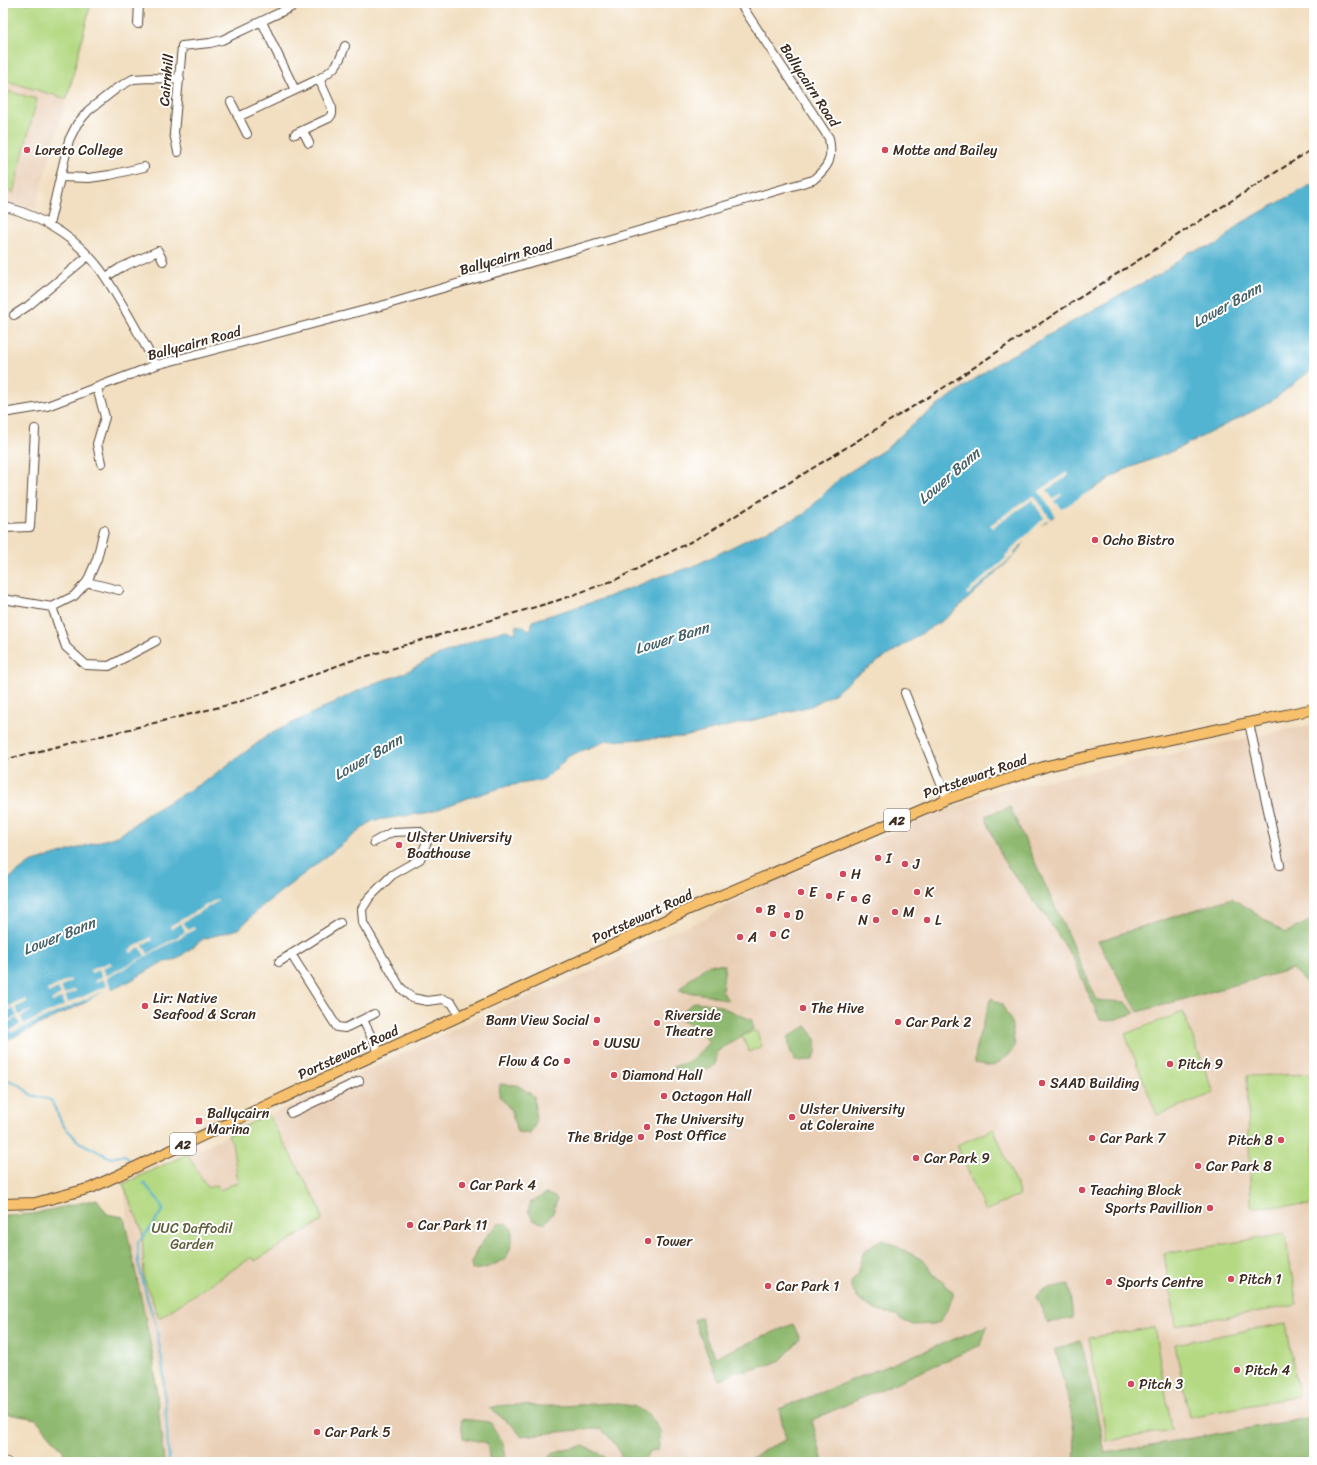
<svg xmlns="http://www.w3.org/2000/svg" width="1317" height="1465" viewBox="0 0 1317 1465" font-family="Sriracha,sans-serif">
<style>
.built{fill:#e9cfb6}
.green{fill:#b4d982;stroke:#788250}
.forest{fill:#8fb970;stroke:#657247}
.water{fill:#53b4d1;stroke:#476f78}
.pier{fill:#f2dfc1}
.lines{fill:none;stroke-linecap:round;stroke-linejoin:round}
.stream{stroke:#53b4d1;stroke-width:2}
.minor-casing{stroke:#564536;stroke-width:10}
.major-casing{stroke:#564536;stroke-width:12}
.minor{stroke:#fff;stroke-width:8}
.major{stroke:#f7c06c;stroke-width:10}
.rail{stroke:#3b2a1e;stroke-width:2;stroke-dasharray:6 3;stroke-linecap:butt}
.poi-dot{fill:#d1495b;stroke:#fff;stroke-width:1.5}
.labels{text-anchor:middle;stroke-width:4;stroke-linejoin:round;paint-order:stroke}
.shield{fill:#fff;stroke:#766a62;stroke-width:1}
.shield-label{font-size:13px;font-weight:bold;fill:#3b2a1e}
.street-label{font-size:14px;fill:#3b2a1e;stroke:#fff}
.poi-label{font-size:14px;fill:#3b2a1e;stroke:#fff;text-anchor:start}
.park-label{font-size:14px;fill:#5f5f3c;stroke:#fff}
.water-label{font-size:15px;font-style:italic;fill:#456166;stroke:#fff}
</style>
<rect width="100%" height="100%" fill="#fff"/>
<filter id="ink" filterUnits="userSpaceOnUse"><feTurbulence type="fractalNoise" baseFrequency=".025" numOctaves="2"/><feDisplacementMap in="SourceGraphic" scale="8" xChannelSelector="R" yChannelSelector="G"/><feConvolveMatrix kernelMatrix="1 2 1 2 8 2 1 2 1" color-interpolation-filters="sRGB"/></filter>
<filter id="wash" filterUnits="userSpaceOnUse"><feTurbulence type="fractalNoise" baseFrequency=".012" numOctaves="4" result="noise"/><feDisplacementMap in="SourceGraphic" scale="16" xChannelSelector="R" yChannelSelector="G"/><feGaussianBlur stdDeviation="0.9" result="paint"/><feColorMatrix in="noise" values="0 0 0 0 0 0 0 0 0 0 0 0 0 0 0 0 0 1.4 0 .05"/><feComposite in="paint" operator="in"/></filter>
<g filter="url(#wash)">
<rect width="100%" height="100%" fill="#f2dfc1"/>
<path class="built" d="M3,3H91L67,99L35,209L3,202Z
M1314,724V1462H159L162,1378L132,1267L124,1184L499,1008L579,977L674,931L705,919L747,893L972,799L1005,789Z"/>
<path class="green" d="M3,3H91L67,99L3,80Z
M3,90L37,99L13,193L3,190Z
M1183,1012L1214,1093L1157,1115L1125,1034Z
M756,1030L762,1046L749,1052L742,1036Z
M1314,1074V1205L1251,1207L1247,1076Z
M268,1114L320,1208L322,1221L255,1261L252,1257L159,1318L144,1279L142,1230L123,1184L187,1154L208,1188L217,1185L220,1190L238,1182L232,1142L228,1135Z
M994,1129L1020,1195L985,1211L957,1145Z
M1285,1234L1297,1305L1176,1325L1164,1254Z
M1286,1323L1299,1396L1189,1417L1175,1344Z
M1154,1327L1172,1430L1107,1441L1089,1338Z"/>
<path class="forest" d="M1010,807L1097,1000L1125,1002L1135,1013L1110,1021L1100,1020L1074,960L1046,917L1003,860L985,816Z
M1232,898L1285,933L1314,919V990L1292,969L1138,1012L1098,941Z
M709,964L725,965L722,990L728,1001L709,995L679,991C686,980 699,973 709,964Z
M991,998L1002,1005L1011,1021L1015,1046L1008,1056L993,1066L975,1063L976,1046Z
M694,1002L714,1004L752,1020L753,1029L718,1051L715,1065L684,1081L673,1067L692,1060L709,1042C702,1032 693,1025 681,1021L678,1015Z
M806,1026C816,1037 820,1046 813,1060L795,1061L790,1050L788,1037Z
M500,1084L517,1085L534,1096L536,1123L530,1134L517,1132L511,1110L499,1096Z
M546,1194L553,1196L557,1199L553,1213L544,1224L533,1220L528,1211L531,1202Z
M97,1199L107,1214L124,1217L153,1355L164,1462H58L64,1452L36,1419L3,1413V1215L32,1214Z
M507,1223L512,1229V1244L506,1259L486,1268L472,1270L471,1263L477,1250L487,1235L498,1224Z
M884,1240L921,1259L928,1265L933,1274L947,1286L953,1293V1299L940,1322L934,1324L913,1325L902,1320L896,1315L877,1311L858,1299L851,1287V1283L857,1274L862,1255L869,1247L877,1242Z
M1069,1284L1073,1318L1048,1323L1036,1297L1044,1289Z
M701,1317L706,1338L715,1357L793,1324L800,1339L781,1360L766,1366L746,1371L735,1372L722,1380L718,1379L694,1320Z
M987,1326L981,1345L812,1420L823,1462H750L751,1459L768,1448L786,1440L779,1409Z
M1080,1341L1084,1353L1105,1453L1314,1417V1462H1074C1078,1425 1064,1385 1055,1349Z
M610,1403L633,1406L649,1414L661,1432L658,1450L650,1451L643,1462H622C621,1448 611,1439 601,1429H588L521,1436L513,1426L489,1408C509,1402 531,1407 551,1406C570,1406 590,1404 610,1403Z
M461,1419L490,1422L503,1443L507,1462H490L487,1443L463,1438Z
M583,1446L603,1455L610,1462H545C553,1449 569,1448 583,1446Z"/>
<path class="water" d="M1314,183V368L1269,403L1171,452L1124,470L1090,491L1030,533L1013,557L949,616L854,677L835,693L811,706L684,737L606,741L569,756L544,780L507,786L468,798L431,812L372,821L261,907L239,929L203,939L177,959L161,963L130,981L3,1042V883L30,863L120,835L146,815L207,780L270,734L372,684L402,674L440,654L489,635L506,630L515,633L517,625L531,630L532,621L602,599L659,577L692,567L752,537L803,515L840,478L887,448L914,423L997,363L1058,330L1128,290L1159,275L1189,252L1219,244L1241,223Z"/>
<path class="pier" d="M1067,472L1069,475L1047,490L1053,499L1060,494L1062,495L1054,501L1056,504L1057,503L1062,509L1088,492L1090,494L1057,518L1039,491Z
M1034,495L1052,521L1050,523L1047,520L1014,552L1015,553L1013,555L1015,557L1014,559L1012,557L968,595L966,593L1006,558L1005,556L1044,518L1032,500L992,528L990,525Z
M217,899L218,901L183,922L188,930L193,927L195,929L107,978L112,991L88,1004L87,1001L106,990L11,1033L10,1030L20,1025L17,1018L6,1023V1021L17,1016L13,1008L3,1013V1009L26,999L27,1002L16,1007L19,1015L31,1010V1011L21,1017L24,1024L65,1005L62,998L52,1002L51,1000L61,995L58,988L48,993L47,990L70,979L71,981L61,987L64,994L75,989L76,991L65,996L68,1003L107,986L103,979L96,982L95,981L102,977L99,970L91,973L90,970L110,962L112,964L103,968L106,976L145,956L140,947L131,953L129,950L151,937L153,940L143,945L148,954L185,932L181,923L171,929L170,926Z"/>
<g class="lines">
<path class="stream" d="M3,1078L20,1085L31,1095L51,1100L63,1125L79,1142L111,1158L125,1155L129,1160
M144,1183L159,1201L163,1209L151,1228L138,1242V1262L147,1298L156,1325L163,1367L169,1462"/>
</g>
</g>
<g filter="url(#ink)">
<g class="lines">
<g class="minor-casing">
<path id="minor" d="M262,22L295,90
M138,24L139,3
M231,102L247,134
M238,117L319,79C335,69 339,64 345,46
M303,131L309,143
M295,134L329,118L332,114V108L319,79
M178,152L174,133L182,46L210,43L222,40L300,3
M60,177L89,178L110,175L144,167
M3,206C43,216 84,243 106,278C124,306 140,336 156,365
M49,225L69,140L77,124L89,110L117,88L133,79L150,78L180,79
M106,277L120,268L158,251L163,261
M14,315L28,306L88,256
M97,388L105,417L97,444L101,463
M3,413L47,406L156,365L388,304L813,180C829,166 833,160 829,138L740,3
M3,528L30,527L35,429
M87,582L119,590
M3,599L52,607L74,596L87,582L97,559L104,530
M52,607L66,647L86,665L109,666L156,641
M905,693L947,799
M1249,723L1280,865
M374,842L392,832L419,831L428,839L420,859L392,875L369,898L362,909L363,923L400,987L412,998L427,1001L443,999L452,1003L460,1016
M291,954L337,1027L345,1028L374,1014
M279,962L340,923
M363,1020L379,1052
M291,1113L359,1081
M3,1461L7,1462"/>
</g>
<g class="major-casing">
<path id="major" d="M3,1204L35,1203L91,1188L355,1064L560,970L687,910L947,799L1047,766L1095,755L1314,709"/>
</g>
<use href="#minor" class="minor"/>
<use href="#major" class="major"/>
<path class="rail" d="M3,760L236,703L350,661L556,601L615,580L704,535L943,388L1065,307L1314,148"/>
</g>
</g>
<g class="poi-dot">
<circle cx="27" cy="150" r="4"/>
<circle cx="885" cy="150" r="4"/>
<circle cx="1095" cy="540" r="4"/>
<circle cx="399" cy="845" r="4"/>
<circle cx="878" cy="858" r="4"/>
<circle cx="905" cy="864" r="4"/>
<circle cx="843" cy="874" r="4"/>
<circle cx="801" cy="892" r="4"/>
<circle cx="917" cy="892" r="4"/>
<circle cx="829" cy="896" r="4"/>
<circle cx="854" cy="899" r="4"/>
<circle cx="759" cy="910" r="4"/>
<circle cx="895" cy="912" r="4"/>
<circle cx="787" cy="915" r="4"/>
<circle cx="876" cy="920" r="4"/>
<circle cx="927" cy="920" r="4"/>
<circle cx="773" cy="934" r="4"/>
<circle cx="740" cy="937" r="4"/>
<circle cx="145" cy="1006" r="4"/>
<circle cx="803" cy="1008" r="4"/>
<circle cx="597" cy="1020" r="4"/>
<circle cx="898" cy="1022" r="4"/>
<circle cx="657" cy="1023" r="4"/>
<circle cx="596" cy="1043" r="4"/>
<circle cx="567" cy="1061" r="4"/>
<circle cx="1170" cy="1064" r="4"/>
<circle cx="614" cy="1075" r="4"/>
<circle cx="1042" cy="1083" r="4"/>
<circle cx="664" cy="1096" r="4"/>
<circle cx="792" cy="1117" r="4"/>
<rect x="195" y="1117" width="8" height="8" rx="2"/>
<circle cx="647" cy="1127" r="4"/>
<circle cx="641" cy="1137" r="4"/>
<circle cx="1092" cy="1138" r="4"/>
<circle cx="1281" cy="1140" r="4"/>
<circle cx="916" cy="1158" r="4"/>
<circle cx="1198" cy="1166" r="4"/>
<circle cx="462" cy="1185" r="4"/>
<circle cx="1082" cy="1190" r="4"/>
<circle cx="1210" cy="1208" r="4"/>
<circle cx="410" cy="1225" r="4"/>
<circle cx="648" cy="1241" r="4"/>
<circle cx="1231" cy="1279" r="4"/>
<circle cx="1109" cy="1282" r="4"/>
<circle cx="768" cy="1286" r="4"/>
<circle cx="1237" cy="1370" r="4"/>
<circle cx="1131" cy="1384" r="4"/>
<circle cx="317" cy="1432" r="4"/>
</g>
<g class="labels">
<g class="shield">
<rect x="884" y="809" width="26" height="22" rx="3"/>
<rect x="170" y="1133" width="26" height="22" rx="3"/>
</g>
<g class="shield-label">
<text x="897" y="825">A2</text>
<text x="183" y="1149">A2</text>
</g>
<g class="street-label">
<text transform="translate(166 80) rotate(-85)" y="5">Cairnhill</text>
<text transform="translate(810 85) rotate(57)" y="5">Ballycairn Road</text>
<text transform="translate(506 257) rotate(-16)" y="5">Ballycairn Road</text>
<text transform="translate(194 343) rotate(-15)" y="5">Ballycairn Road</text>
<text transform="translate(975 776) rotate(-19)" y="5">Portstewart Road</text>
<text transform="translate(642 916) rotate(-25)" y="5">Portstewart Road</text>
<text transform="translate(348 1052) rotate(-25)" y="5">Portstewart Road</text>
</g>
<g class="poi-label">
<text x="35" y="155">Loreto College</text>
<text x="893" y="155">Motte and Bailey</text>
<text x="1103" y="545">Ocho Bistro</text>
<text x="407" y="842">Ulster University<tspan x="407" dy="16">Boathouse</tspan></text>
<text x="886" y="863">I</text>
<text x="913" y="869">J</text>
<text x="851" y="879">H</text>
<text x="809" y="897">E</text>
<text x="925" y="897">K</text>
<text x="837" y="901">F</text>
<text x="862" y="904">G</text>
<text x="767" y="915">B</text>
<text x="903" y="917">M</text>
<text x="795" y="920">D</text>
<text x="868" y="925" text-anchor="end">N</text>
<text x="935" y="925">L</text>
<text x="781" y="939">C</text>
<text x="748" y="942">A</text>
<text x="153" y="1003">Lir: Native<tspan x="153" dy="16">Seafood &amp; Scran</tspan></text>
<text x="811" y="1013">The Hive</text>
<text x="665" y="1020">Riverside<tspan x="665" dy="16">Theatre</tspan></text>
<text x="589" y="1025" text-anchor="end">Bann View Social</text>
<text x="906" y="1027">Car Park 2</text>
<text x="604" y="1048">UUSU</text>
<text x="559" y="1066" text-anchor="end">Flow &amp; Co</text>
<text x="1178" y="1069">Pitch 9</text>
<text x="622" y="1080">Diamond Hall</text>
<text x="1050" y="1088">SAAD Building</text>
<text x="672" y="1101">Octagon Hall</text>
<text x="800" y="1114">Ulster University<tspan x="800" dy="16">at Coleraine</tspan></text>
<text x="207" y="1118">Ballycairn<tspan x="207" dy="16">Marina</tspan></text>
<text x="655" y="1124">The University<tspan x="655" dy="16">Post Office</tspan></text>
<text x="633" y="1142" text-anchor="end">The Bridge</text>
<text x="1100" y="1143">Car Park 7</text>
<text x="1273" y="1145" text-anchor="end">Pitch 8</text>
<text x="924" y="1163">Car Park 9</text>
<text x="1206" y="1171">Car Park 8</text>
<text x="470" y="1190">Car Park 4</text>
<text x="1090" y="1195">Teaching Block</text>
<text x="1202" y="1213" text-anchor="end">Sports Pavillion</text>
<text x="418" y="1230">Car Park 11</text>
<text x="656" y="1246">Tower</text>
<text x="1239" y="1284">Pitch 1</text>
<text x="1117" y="1287">Sports Centre</text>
<text x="776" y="1291">Car Park 1</text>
<text x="1245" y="1375">Pitch 4</text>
<text x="1139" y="1389">Pitch 3</text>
<text x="325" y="1437">Car Park 5</text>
</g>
<g class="park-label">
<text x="192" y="1233">UUC Daffodil<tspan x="192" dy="16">Garden</tspan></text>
</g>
<g class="water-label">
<text transform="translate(1227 305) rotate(-29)" y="5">Lower Bann</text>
<text transform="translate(949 476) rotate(-41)" y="5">Lower Bann</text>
<text transform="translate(672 638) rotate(-17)" y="5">Lower Bann</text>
<text transform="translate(368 757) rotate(-30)" y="5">Lower Bann</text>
<text transform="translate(59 936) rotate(-22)" y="5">Lower Bann</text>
</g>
</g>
<rect width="1317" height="1465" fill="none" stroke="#fff" stroke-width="16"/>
</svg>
